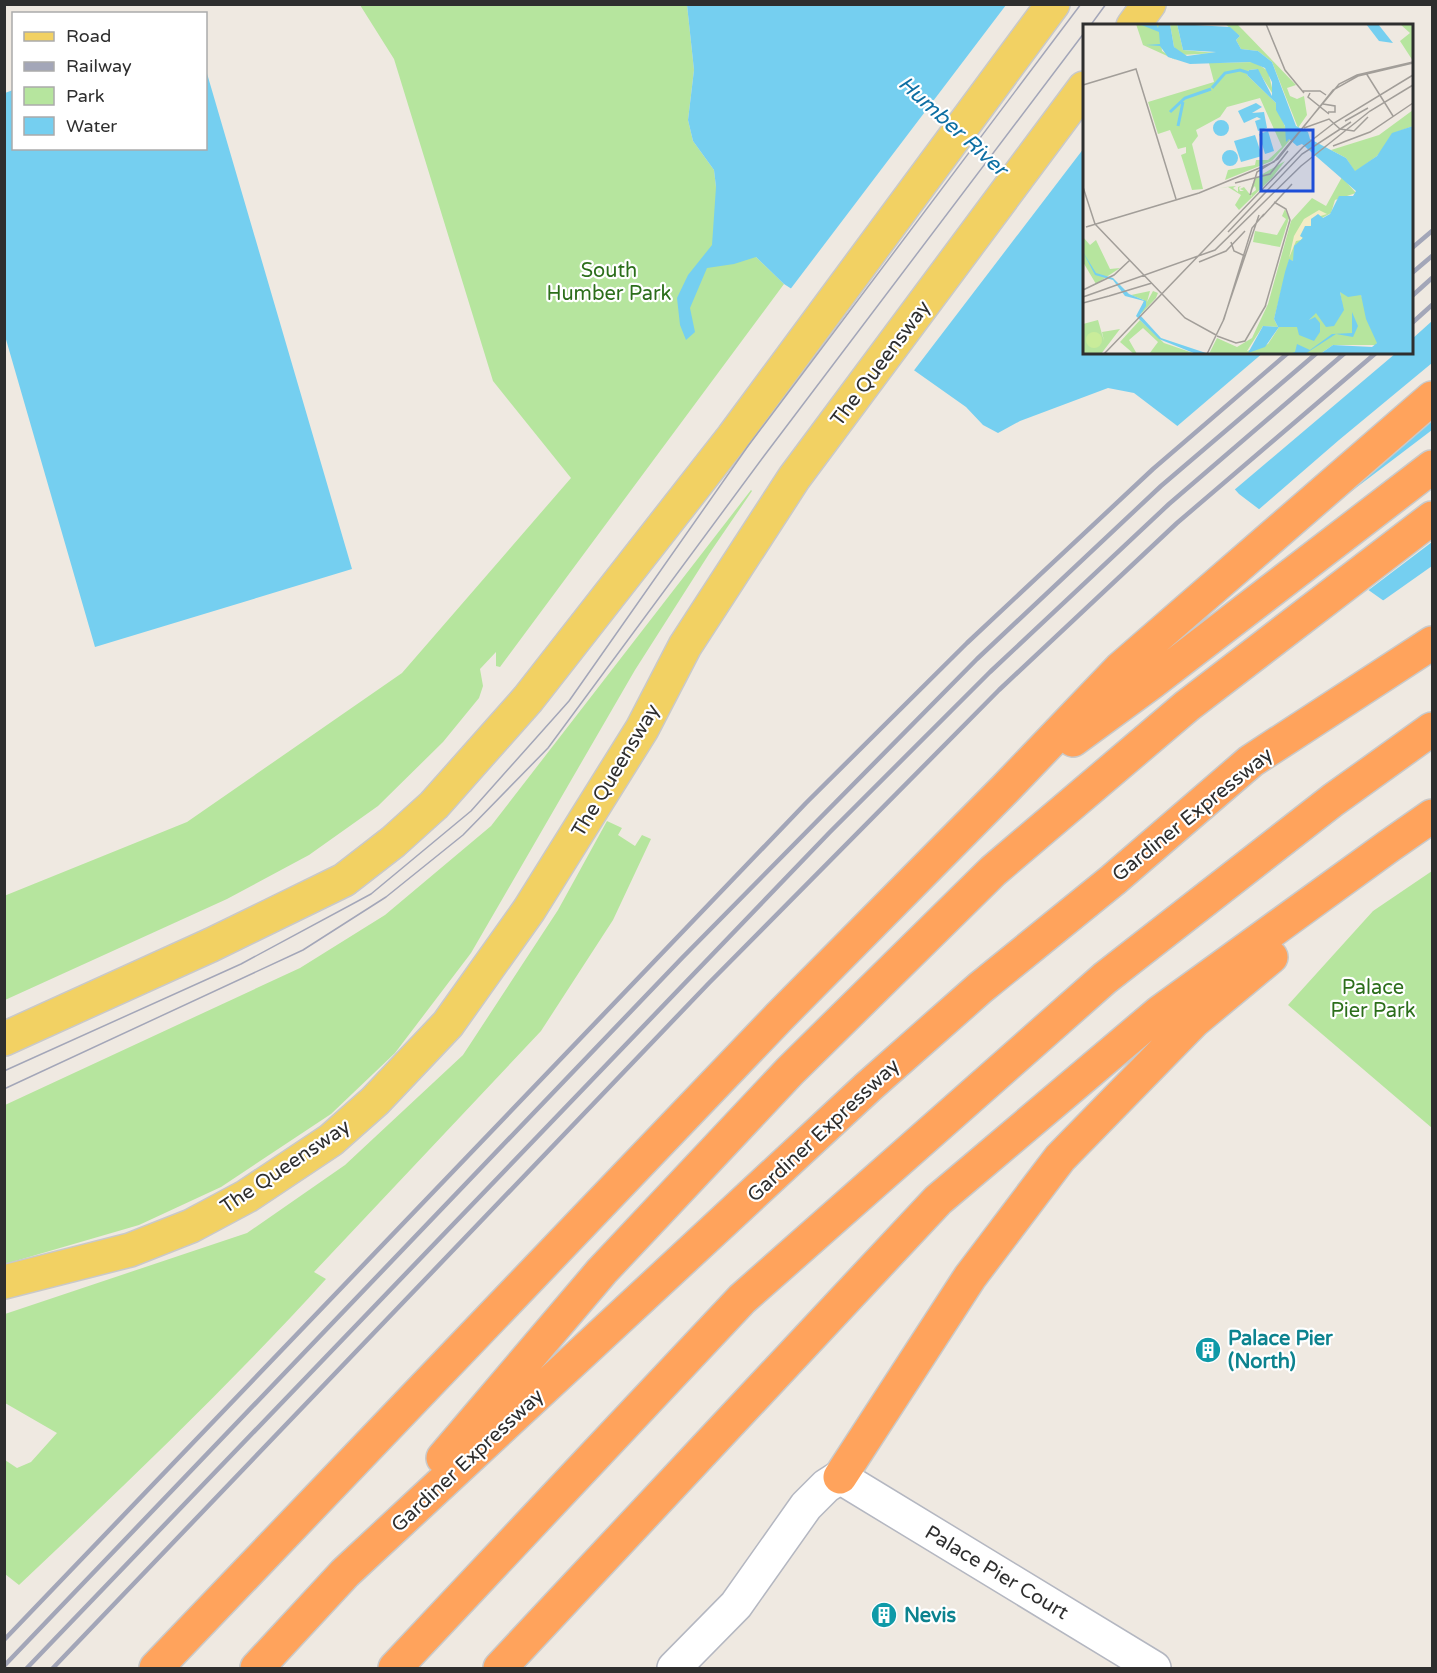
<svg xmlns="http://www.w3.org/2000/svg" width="1437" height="1673" viewBox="0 0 1437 1673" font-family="'Varela Round',sans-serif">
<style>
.green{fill:#b6e59e}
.water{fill:#75cff0}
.pier{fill:#efe9e1}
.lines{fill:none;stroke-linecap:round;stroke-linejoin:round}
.street-casing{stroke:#b4b7c1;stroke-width:36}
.secondary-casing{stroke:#b4b7c1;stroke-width:36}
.primary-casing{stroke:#c9c9c9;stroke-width:36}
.highway-casing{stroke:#c9c9c9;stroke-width:36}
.street{stroke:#fff;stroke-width:33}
.secondary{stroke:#fff;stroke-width:33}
.primary{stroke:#f2d163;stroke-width:33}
.highway{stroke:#ffa35c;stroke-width:33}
.tram{stroke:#a3a6b8;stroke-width:1.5}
.rail{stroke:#a3a6b8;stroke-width:4.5}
.labels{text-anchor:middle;stroke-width:4.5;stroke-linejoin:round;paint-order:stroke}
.park-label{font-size:20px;fill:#2c6e1b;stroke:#fff}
.street-label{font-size:20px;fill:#2e2e2e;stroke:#fff}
.culture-label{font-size:20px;font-weight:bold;fill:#0d838f;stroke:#fff;text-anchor:start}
.water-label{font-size:21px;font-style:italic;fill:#0d6fa3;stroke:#fff}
.inset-river{fill:none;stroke:#75cff0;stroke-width:3}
.inset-road{fill:none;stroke:#a29e99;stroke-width:1.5}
.view{fill:#1d4ed8;fill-opacity:0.15;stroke:#1d4ed8;stroke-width:3}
.inset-edge{fill:none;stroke:#2e2e2e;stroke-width:3}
</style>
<rect width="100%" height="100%" fill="#efe9e1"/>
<path class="green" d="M360,5H687L694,70L688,120L693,141L714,170L716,187L756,257L784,284L500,667L496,666V652L480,669L483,686L479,698L443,742L378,806L309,855L227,899L5,1000L4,896L187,822L402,673L571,478L493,381L394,59Z
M751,490L752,491L709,554L635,670L471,953L395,1053L331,1114L221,1187L139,1225L5,1264V1105L300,968L385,915L491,826Z
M607,821L622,828L618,835L635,846L642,835L651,839L613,920L541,1031L314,1272L326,1279C229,1386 124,1486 19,1585L5,1574V1460L17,1468L31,1462L57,1433L5,1403V1314L247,1233L345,1165L463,1055L558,910Z
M1432,871V1128L1288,1005L1373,911Z"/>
<path class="water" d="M687,5H1119L1084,26V352H1412V282L1432,289V635L1326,560L1239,494L1180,428L1134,393L1108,388L1020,421L998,433L983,425L966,407L874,342L784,284L756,257L734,264L707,268L690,308L695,332L686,340L680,325L677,298L688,275L712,245L716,187L714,170L693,141L688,120L694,70Z
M206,70L352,569L95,647L5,336V93L13,90L14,148H206Z"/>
<path class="pier" d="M1125,4L1157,26H1084V148L912,373L789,291L1006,5Z
M1412,279L1432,286V321L1412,339Z
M1264,352L1396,353L1233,491L1175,428Z
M1432,363V415L1303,528L1432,430V542L1366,592L1257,511L1339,440Z
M1432,566V638L1381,602Z"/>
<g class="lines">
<g class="street-casing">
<path id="street" d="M840,1477L1154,1668"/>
</g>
<g class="secondary-casing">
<path id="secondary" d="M674,1668L736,1605L806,1506L826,1486L840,1477"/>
</g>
<g class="primary-casing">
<path id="primary" d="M1133,26L1149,4
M4,1039L211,945L344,880L393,842L434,805L528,699L733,437L1053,4
M4,1282L130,1250L191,1226L247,1196L331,1140L375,1101L448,1024L529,910L642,729L685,646L794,478L1084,88"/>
</g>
<g class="highway-casing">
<path id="highway" d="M1073,740L1151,683L1432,467
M443,1458L602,1271L790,1071L993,871L1187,706L1432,518
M840,1477L970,1277L1060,1158L1194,1021L1271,957
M156,1668L779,1017L1005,789L1121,668L1432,398
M257,1668L345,1573L868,1087L980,988L1113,880L1251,761L1432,643
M395,1668L742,1299L1105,978L1333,800L1432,729
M500,1668L938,1200L1160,1012L1389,846L1432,816"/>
</g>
<use href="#street" class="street"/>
<use href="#secondary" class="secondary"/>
<use href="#primary" class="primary"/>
<use href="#highway" class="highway"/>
<path class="tram" d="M1090,26L1106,4
M4,1071L241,964L371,894L471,811L569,701L748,446L1081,4
M4,1089L303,950L386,897L463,835L548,748L764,456L1084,33"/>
<path class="rail" d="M1412,248L1432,231
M1412,273L1432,256
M1412,296L1432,278
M1412,323L1432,305
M4,1640L806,803L967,643L1153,469L1289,352
M4,1666L682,958L977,659L1161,486L1318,352
M27,1668L830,832L990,672L1169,504L1346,352
M53,1668L709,983L999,690L1177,523L1377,352"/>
</g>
<defs>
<g id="building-disc" transform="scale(1.35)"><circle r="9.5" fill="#0f9aa8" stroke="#fff"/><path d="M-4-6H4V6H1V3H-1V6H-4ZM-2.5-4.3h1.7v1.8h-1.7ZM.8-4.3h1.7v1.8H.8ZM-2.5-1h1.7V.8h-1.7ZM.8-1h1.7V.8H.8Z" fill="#fff"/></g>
</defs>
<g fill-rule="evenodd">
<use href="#building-disc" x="1208" y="1350"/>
<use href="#building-disc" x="884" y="1615"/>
</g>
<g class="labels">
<g class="park-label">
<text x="609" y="277">South<tspan x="609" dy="23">Humber Park</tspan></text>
<text x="1373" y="994">Palace<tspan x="1373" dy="23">Pier Park</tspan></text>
</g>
<g class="street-label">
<text transform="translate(880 363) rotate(-53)" y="7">The Queensway</text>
<text transform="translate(615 770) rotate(-59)" y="7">The Queensway</text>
<text transform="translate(1192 814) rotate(-39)" y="7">Gardiner Expressway</text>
<text transform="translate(823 1130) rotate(-43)" y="7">Gardiner Expressway</text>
<text transform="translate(285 1166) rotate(-34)" y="7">The Queensway</text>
<text transform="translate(467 1460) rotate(-43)" y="7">Gardiner Expressway</text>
<text transform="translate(997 1572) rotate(31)" y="7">Palace Pier Court</text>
</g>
<g class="culture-label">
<text x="1228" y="1345">Palace Pier<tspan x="1228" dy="23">(North)</tspan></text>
<text x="904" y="1622">Nevis</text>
</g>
<g class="water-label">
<text transform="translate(953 126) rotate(42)" y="7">Humber River</text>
</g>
</g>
<g transform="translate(1083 24)">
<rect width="330" height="330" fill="#efe9e1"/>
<path d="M53,0H76L79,27L93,36L60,21ZM87,0H94L100,26L133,29L98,31L91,23ZM142,0H154L160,6L213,61L204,64L207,72L214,75L221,72L224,91L215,104L189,38L175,27L158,25L153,16L157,12ZM317,0H330V37L317,17L327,9ZM172,38L185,47L191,72L174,45L166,46L164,51L193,79L207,116L189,137L142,156L145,146L172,141L173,136H185L199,123L177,74L144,83L137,93L113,106L115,112L109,120L120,165L109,166L98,131L103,129V123L95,125L87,106L75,110L65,78L131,58L126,39ZM330,86V102L314,108L294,132L272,148L263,134L248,126L296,111ZM202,137L189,154L156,186L152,181L158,171L145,163L137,164L143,163L153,162L150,164L155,168V163L158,162L156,164L157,167H161L157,165L161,163L169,173L167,168L169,169L173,166L172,162L167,167L170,159L180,158L171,159V155ZM259,153L273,169L252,176L248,189L239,194L210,237L206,236L191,295L195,303L180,302L164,327L185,320L196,303L226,296L232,289L259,279L257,268L278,271L295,316L293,321H250L237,330H126L134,314L154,323L169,314L185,280L208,197L229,174L243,182ZM202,185L206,194L197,223L170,218L172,207L194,211L203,195L199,192ZM0,213L7,221L13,216L27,245L37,244L13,260L0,238ZM67,267L64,278L70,267L75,269L73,274L58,290L61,276L48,271ZM15,296L21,317L19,308L37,305L18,330H0V300ZM57,296L81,319L113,330H66L75,318L60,304L46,316L54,330H51L37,318Z" fill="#b6e59e"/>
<path d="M236,186L244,190L228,195L229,200L218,216L213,217L206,234L211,212L221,195Z" fill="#f3ecc5"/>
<path d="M3 316a8 8 0 1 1 16 0a8 8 0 1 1-16 0Z" fill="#c9ec9a"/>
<path d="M73,0L75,4L76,0H87L91,23L104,32L133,28L100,26L94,0L147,3L157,12L153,16L158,25L175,27L189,38L213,102L225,108L227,115L263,134L272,147L294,132L309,109L330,102V330H237L250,321L289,323L294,319L283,295L278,271L265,273L257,268L261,286L251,302L243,303L233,289L226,296L232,293L237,299V308L231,317L216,311L214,303H196L182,323L165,329L180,302L195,303L191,295L202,248L206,235L210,237L211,222L220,214L217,212L222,202H228V195L235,190L240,194L247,190L256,172H270L273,167L219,120L214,122L206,115L203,118L202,102L193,86V79L164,51L166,46L175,45L189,72V58L182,44L167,38L107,40L85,33L77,22L63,21L77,20L76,8L56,0ZM283,0H295L310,19L296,17ZM173,79L179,83L169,89L181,88L184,104L175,107L172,97L178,95L174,93L161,99L155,87ZM130 104a8 8 0 1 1 16 0a8 8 0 1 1-16 0ZM185,107L191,127L182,130L176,110ZM172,111L179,132L158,138L151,117ZM139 134a8 8 0 1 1 16 0a8 8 0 1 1-16 0ZM0,228L13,249L30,254L46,270L63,277V282L57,291L78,314L126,330H113L76,315L53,292L61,277L42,272L30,256L12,251ZM269,288L275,302L270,313L253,310L222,330H206L212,328L214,320L227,326L249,310L269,309Z" fill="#75cff0"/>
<path class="inset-river" d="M129,64L142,49L157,46L166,49M87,88L102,74L128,65M95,102L100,78"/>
<path class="inset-road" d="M183,0L202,46L221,69M283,49L310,92M0,61L53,45L93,175M220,67H237L243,71M227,69L225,73L246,90M240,80L252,82V88H245M262,97L285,84M221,104L246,95L257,105L271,107L285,93M250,122L287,108L330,79M152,159L187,150L205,127M0,163L12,200M167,171L174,148L195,135L250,66L275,52L330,39M179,193L209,160M12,200L102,294L133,311M3,203L116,169L191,138L256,60L274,51L330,38M145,208L219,130L268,98M148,218L151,227L162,232M116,238L143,227L162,207M0,266L31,251L47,236M26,272L69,259M0,273L132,226L218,142L287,87L330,61M0,279L26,272M182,283L207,196L203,185L191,178M134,312L153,319L162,317L183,281M21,330L220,123L251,99L330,51M124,330L141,295L169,204L181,190M124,330L140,297L176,191"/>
<path class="view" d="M178,106H230V167H178Z"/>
<rect width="330" height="330" class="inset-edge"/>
</g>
<rect width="1437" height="1673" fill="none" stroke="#2e2e2e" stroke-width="12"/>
<rect x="12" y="12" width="195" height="138" fill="#ffffff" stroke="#ababab" stroke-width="1.5"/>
<rect x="24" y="32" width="30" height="9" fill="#f2d163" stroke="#ababab" stroke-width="1.5"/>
<text x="66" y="42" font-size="18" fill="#2e2e2e">Road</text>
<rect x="24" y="62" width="30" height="9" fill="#a3a6b8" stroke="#ababab" stroke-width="1.5"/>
<text x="66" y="72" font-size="18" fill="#2e2e2e">Railway</text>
<rect x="24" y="87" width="30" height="18" fill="#b6e59e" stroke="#ababab" stroke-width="1.5"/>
<text x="66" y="102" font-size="18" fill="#2e2e2e">Park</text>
<rect x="24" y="117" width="30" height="18" fill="#75cff0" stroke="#ababab" stroke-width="1.5"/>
<text x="66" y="132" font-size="18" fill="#2e2e2e">Water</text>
</svg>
